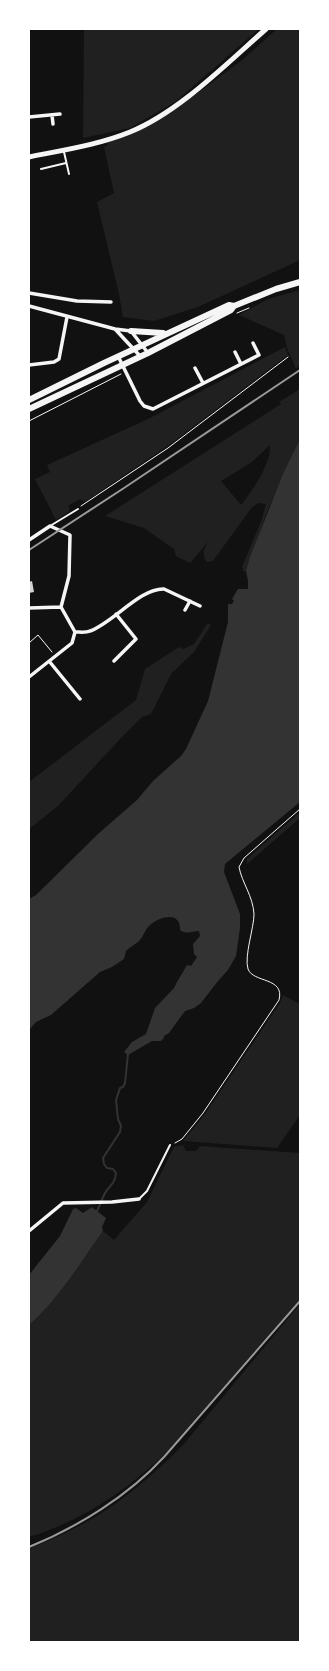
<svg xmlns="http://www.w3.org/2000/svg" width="329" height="1671" viewBox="0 0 329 1671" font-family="Commissioner,sans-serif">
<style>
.green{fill:#202020;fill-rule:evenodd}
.water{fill:#333}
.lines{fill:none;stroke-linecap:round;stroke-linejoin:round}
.stream{stroke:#333;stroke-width:2}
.building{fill:#d3d3d3}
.path{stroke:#f5f5f5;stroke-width:1}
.service{stroke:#f5f5f5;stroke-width:2}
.minor{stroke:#f5f5f5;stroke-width:3.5}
.secondary{stroke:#f5f5f5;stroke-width:5}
.trunk{stroke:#f5f5f5;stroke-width:6}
.rail{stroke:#9a9a9a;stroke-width:2}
</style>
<rect width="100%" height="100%" fill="#111"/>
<path class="green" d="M84,29H259L175,102L130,128L83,138Z
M277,29H300V260L198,307L154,321L123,317L119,294L97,202L114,193L104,147L108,145L106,141L177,108L241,61Z
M300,290V364L296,369L287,348L284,335L239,315L268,299Z
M285,347L288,355L176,440L85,502L80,499L69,505V512L56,520L35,479L50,472L47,465L148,419Z
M300,389V439L267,512L246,571H243V568L242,567L262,519L266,504L259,503L252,507L213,561L207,562C201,554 204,549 209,541L190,563L176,556L174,549L144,528L105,516L281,404L279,402ZM270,445C271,464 253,490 241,505L221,481L252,462Z
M208,623L211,625L194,652L171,674L151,714L142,717L120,739L58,806L29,829V782L136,700L145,669L179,647L183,649L194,644Z
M300,812V818L247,864V859Z
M283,995L300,1004V1115L277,1148L183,1141L205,1114L280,1003Z
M183,1145L186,1151H196L200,1146L300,1153V1299L163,1456C125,1491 80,1522 29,1537V1325C59,1299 80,1263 103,1231L114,1240L147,1202L174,1147Z
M300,1304V1642H29V1549C50,1540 71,1531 90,1520C125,1500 155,1473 183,1445Z"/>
<path class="water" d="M300,439V802L225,864L224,872L240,914V928L236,956L228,970L218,981L201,1003L194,1008L185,1011L169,1033L164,1036V1038L161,1041H152L128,1055L124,1052L132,1042L146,1034L155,1008L174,988L177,982L187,965L191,966L197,957L194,954L193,944L200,936L199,931C194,931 186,935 180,930C181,910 158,917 149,926C144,931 143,938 138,942C134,945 130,947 126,951L124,959L112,967L100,972L51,1015L36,1022L29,1030V899L36,895L99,833L137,800L153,781L181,756L186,749L208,701L228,622V604H232L234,601L232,599L238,589H248V581L246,571L250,557L283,474Z
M92,1207L106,1218L102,1227L103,1231C80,1263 59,1299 29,1325V1275L60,1236L73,1209L76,1208L83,1213Z"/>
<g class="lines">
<path class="stream" d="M97,1211C100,1205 102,1199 105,1193C110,1185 115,1184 116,1173L113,1169L107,1168L104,1164L103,1158L120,1132L121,1126L118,1119L116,1100L120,1088L123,1087L125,1083L128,1054"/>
</g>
<path class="building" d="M32,581L34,592L29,593V582Z"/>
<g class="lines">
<path class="path" d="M237,313L249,308
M29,421L121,374
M81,506L168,448L288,357
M29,643L38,635L52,652
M175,1143L182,1139L203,1113L279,1000C285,977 253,983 248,969C244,956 254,928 254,914C253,896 242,883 239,867L244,858L300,809"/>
<path class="service" d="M64,152L69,174
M41,169L66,163
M50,526L78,509
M139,1199L147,1191L170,1145"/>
<path class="minor" d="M52,115L53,124
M29,117L60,114
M29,293L77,301L111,302
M29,306L115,329L131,331L148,353
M115,329L140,356
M235,352L241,364
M118,356L140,401L144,406L153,409L259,355L253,343
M29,365L54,362L59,359L67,317
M195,368L203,383
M29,540L50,526L70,535L69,576L61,607L75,632L72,643L29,677
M29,608L61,607
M185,610L190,601
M75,632C80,632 86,633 90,631C113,623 140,588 164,589L200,606
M49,661L80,699
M114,661L136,639L116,614
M29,1231L63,1203L112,1202L139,1199"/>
<path class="secondary" d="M29,157C63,150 98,145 130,132C179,112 226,64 266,29"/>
<path class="trunk" d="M131,331L163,333
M29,400L104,363L229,305L234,306
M29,409L148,353L231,310L234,306L276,289L300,282"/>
<path class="rail" d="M29,550L124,488L300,370
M29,1547C78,1527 128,1496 164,1457L300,1301"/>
</g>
<rect width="329" height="1671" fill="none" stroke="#ffffff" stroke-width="60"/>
</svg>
